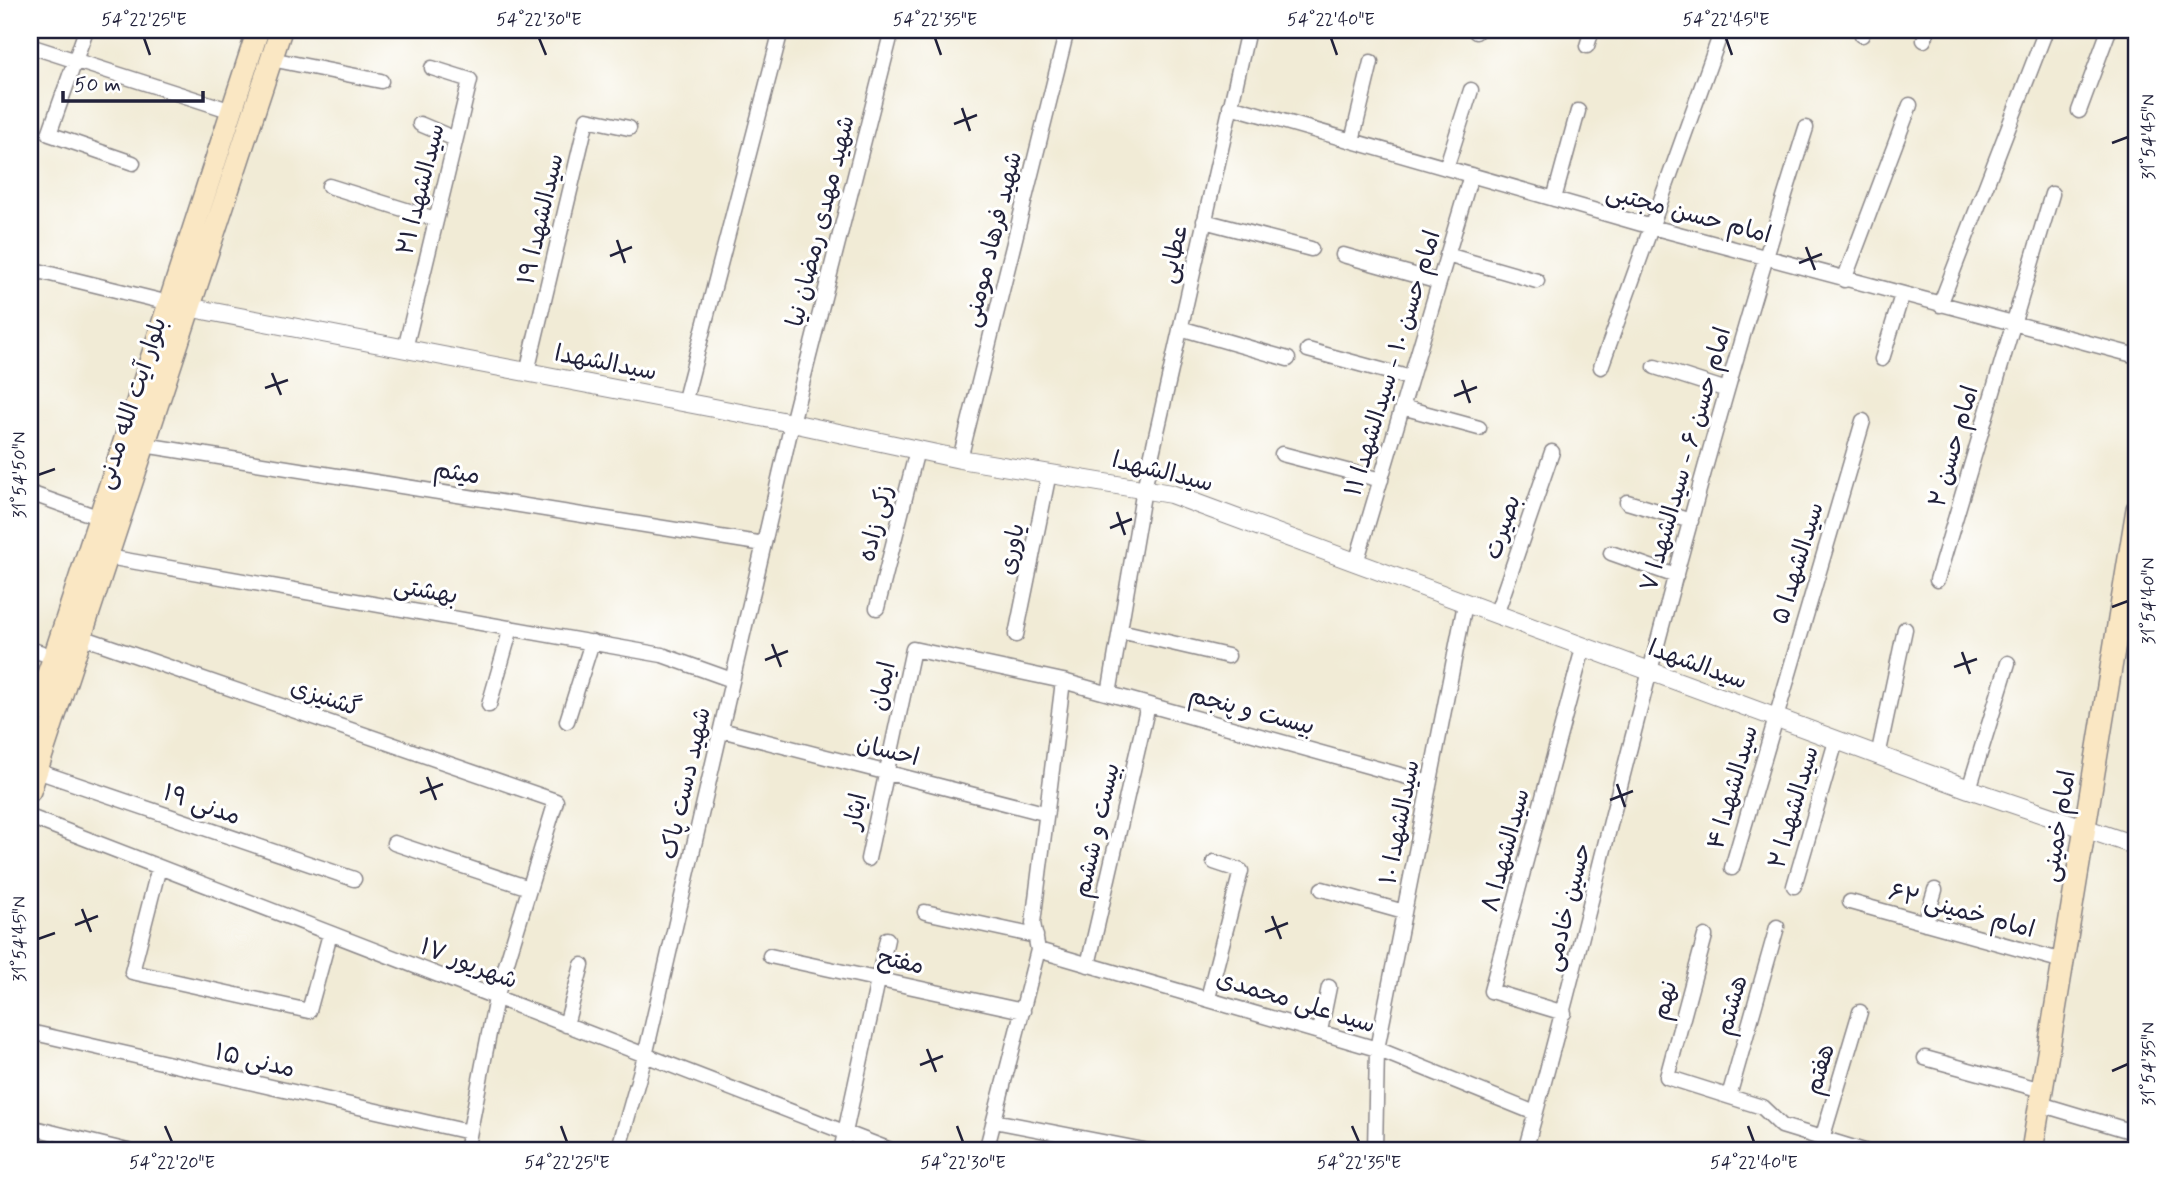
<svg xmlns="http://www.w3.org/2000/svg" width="2167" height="1181" viewBox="0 0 2167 1181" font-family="Mynerve,'Playpen Sans Arabic',sans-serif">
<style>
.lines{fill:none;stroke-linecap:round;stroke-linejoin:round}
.minor-casing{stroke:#8a8688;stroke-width:17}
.tertiary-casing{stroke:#8a8688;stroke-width:20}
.secondary-casing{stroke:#8a8688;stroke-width:24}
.minor{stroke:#fff;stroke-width:14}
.tertiary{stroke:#fff;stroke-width:18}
.secondary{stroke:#fae7c3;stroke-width:21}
.ticks{fill:none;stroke:#22223b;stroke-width:2.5}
.labels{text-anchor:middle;stroke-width:6;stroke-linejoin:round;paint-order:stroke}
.street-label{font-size:24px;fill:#22223b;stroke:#fff}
.neatline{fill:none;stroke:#22223b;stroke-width:2.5}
.ticks-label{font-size:18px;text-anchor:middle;fill:#22223b}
</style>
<rect width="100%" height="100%" fill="#fff"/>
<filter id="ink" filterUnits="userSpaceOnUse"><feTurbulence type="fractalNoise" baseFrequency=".0143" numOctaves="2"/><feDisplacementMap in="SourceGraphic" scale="14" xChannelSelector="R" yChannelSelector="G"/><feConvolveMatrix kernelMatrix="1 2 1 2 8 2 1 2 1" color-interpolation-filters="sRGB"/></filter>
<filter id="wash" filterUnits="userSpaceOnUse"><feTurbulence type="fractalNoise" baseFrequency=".00686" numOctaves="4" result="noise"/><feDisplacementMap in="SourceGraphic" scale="28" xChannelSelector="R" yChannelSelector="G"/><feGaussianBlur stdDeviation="1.57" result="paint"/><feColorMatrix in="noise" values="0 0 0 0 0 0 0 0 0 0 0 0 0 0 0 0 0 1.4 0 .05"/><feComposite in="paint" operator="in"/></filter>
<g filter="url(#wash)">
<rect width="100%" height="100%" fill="#f1ebd6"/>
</g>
<g filter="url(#ink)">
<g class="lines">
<g class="minor-casing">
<path id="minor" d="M86,30L49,134L133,163
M1476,32V30
M1862,35L1864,30
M1924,40L1928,30
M30,46L232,111
M1587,46L1592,30
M271,59L381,81
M1230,106L1652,227L2137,356
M2079,111L2109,30
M420,124L455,139
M1352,141L1371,62
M1446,168L1471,90
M329,186L435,219
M1554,199L1578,111
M1204,221L1311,249
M1343,255L1439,282
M1447,255L1537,281
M30,269L169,303
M1844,280L1910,105
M1940,305L2046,30
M1180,328L1288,359
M405,349L470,80L432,68
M1308,350L1411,378
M1882,359L1902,295
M1601,367L1722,30
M1655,367L1727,390
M527,372L587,119L629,128
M684,403L781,30
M1402,407L1479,428
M144,445L764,544
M1282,454L1381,480
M960,459L1067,30
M30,493L100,518
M1627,502L1691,521
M1611,553L1676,576
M108,557L662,655L732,680
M1356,563L1471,175
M1937,580L2052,194
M877,608L917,450
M1496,615L1552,452
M1120,631L1228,656
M1016,635L1049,473
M82,637L556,801L496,998L466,1151
M30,649L54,657
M1109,694L1144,489L1248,30
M489,705L511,628
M567,721L592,642
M721,730L1044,813
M1878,756L1905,629
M37,771L354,879
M1969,789L2008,663
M30,817L893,1151
M394,843L529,888
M868,859L913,649L1063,681L1429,783
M159,867L132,972L309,1011L330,934
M1732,868L1863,421
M1794,886L1836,741
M1322,889L1404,912
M1850,902L2063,961
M925,912L1036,936
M1925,923L1935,890
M1705,936L1667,1077L1762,1107L1782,1126L1864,1151
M1038,950L1377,1049L1535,1113
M770,956L1023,1011
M1088,965L1148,705
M1208,998L1241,871L1214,862
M1564,1013L1491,991L1583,648
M566,1025L582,965
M1320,1031L1329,987
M30,1032L469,1132
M1925,1058L2042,1090
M1729,1096L1777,927
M2040,1104L2137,1133
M994,1121L1149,1151
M30,1127L128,1151
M1822,1139L1860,1012
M618,1151L645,1056L792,423L892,30
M841,1151L887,939
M986,1151L1038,950L1033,923L1063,681
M1375,1151L1377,1049L1465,604
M1525,1151C1570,992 1607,831 1650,671C1698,489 1749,307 1806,128"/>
</g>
<g class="tertiary-casing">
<path id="tertiary" d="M177,305L792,423L960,459L1171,494L1969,789L2137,846"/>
</g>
<g class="secondary-casing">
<path id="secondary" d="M30,723L54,657L258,30
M30,791L281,30
M2032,1151L2137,509"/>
</g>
<use href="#minor" class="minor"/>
<use href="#tertiary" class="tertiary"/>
<use href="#secondary" class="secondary"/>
</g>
</g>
<path class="ticks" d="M144,38L150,55M539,38L546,55M935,38L941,55M1331,38L1337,55M1726,38L1732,55M962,108L970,131M954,124L977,115M2112,143L2128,137M617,240L625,263M1806,247L1815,270M610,256L632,247M1799,263L1822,254M272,373L281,395M1462,380L1470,403M265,388L288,380M1454,396L1477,387M38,475L55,469M1117,512L1125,535M1110,528L1132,519M2112,607L2128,601M772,644L781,667M1962,652L1970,674M765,660L788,651M1954,667L1977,659M427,777L436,800M1617,784L1625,807M420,793L443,784M1610,800L1633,791M82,909L91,932M1272,916L1281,939M75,925L98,916M1265,932L1288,923M38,939L55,933M927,1049L936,1072M920,1065L943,1056M2112,1071L2128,1064M165,1126L172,1142M561,1126L567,1142M957,1126L963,1142M1352,1126L1359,1142M1748,1126L1754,1142"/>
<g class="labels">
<g class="street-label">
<text transform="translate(420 189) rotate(-76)" y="8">سیدالشهدا ۲۱</text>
<text transform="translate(1689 213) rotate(15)" y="8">امام حسن مجتبی</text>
<text transform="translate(540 219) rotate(-77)" y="8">سیدالشهدا ۱۹</text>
<text transform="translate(820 221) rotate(-76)" y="8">شهید مهدی رمضان نیا</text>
<text transform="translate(992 239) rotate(-76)" y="8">شهید فرهاد مومنی</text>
<text transform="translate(1173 254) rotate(-77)" y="8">عطایی</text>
<text transform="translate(606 362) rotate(11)" y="8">سیدالشهدا</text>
<text transform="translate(1392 363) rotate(-73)" y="8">امام حسن ۱۰ - سیدالشهدا ۱۱</text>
<text transform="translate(131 403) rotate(-72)" y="8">بلوار آیت الله مدنی</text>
<text transform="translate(1953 446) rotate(-74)" y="8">امام حسن ۲</text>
<text transform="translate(1685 459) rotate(-74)" y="8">امام حسن ۶ - سیدالشهدا ۷</text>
<text transform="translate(1163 471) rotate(14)" y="8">سیدالشهدا</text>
<text transform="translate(457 472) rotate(9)" y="8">میثم</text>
<text transform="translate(875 523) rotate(-76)" y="8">زکی زاده</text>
<text transform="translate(1502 527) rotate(-71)" y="8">بصیرت</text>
<text transform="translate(1011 549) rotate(-78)" y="8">یاوری</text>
<text transform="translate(1797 563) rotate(-73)" y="8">سیدالشهدا ۵</text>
<text transform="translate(426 590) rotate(10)" y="8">بهشتی</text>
<text transform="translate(1698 664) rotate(20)" y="8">سیدالشهدا</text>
<text transform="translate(882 686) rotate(-78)" y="8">ایمان</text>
<text transform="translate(326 697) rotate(19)" y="8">گشنیزی</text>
<text transform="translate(1252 710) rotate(15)" y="8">بیست و پنجم</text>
<text transform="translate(888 750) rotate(14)" y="8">احسان</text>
<text transform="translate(685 783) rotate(-77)" y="8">شهید دست پاک</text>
<text transform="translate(1732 787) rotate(-74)" y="8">سیدالشهدا ۴</text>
<text transform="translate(202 804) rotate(19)" y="8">مدنی ۱۹</text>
<text transform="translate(1793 807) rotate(-74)" y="8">سیدالشهدا ۲</text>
<text transform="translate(855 811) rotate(-78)" y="8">ایثار</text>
<text transform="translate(1399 822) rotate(-79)" y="8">سیدالشهدا ۱۰</text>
<text transform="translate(2058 826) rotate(-81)" y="8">امام خمینی</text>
<text transform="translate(1096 830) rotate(-77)" y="8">بیست و ششم</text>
<text transform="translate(1505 850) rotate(-75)" y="8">سیدالشهدا ۸</text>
<text transform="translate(1567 907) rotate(-76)" y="8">حسین خادمی</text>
<text transform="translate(1962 910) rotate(15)" y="8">امام خمینی ۶۲</text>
<text transform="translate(901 961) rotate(12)" y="8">مفتح</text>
<text transform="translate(469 963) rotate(21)" y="8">۱۷ شهریور</text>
<text transform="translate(1664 1000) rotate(-75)" y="8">نهم</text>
<text transform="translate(1296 1001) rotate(17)" y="8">سید علی محمدی</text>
<text transform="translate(1731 1005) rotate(-74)" y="8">هشتم</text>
<text transform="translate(255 1060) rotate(13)" y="8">مدنی ۱۵</text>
<text transform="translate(1819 1069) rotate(-73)" y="8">هفتم</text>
</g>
</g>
<rect width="2167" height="1181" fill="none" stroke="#fff" stroke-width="77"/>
<path d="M63 91v10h140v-10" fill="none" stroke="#22223b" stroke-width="3.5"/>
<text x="74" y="91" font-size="21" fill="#22223b" stroke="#ffffff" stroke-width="5" paint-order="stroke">50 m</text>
<rect x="38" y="38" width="2090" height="1104" class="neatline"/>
<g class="ticks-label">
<text x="144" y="25">54°22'25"E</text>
<text x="539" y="25">54°22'30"E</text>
<text x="935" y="25">54°22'35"E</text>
<text x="1331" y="25">54°22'40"E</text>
<text x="1726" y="25">54°22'45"E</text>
<text transform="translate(2148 137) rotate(-90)" y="6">31°54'45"N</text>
<text transform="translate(19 475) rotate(-90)" y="6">31°54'50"N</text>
<text transform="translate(2148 601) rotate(-90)" y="6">31°54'40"N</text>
<text transform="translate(19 939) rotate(-90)" y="6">31°54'45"N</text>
<text transform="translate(2148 1064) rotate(-90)" y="6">31°54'35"N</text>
<text x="172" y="1168">54°22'20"E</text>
<text x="567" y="1168">54°22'25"E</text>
<text x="963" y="1168">54°22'30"E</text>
<text x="1359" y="1168">54°22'35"E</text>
<text x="1754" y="1168">54°22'40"E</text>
</g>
</svg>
